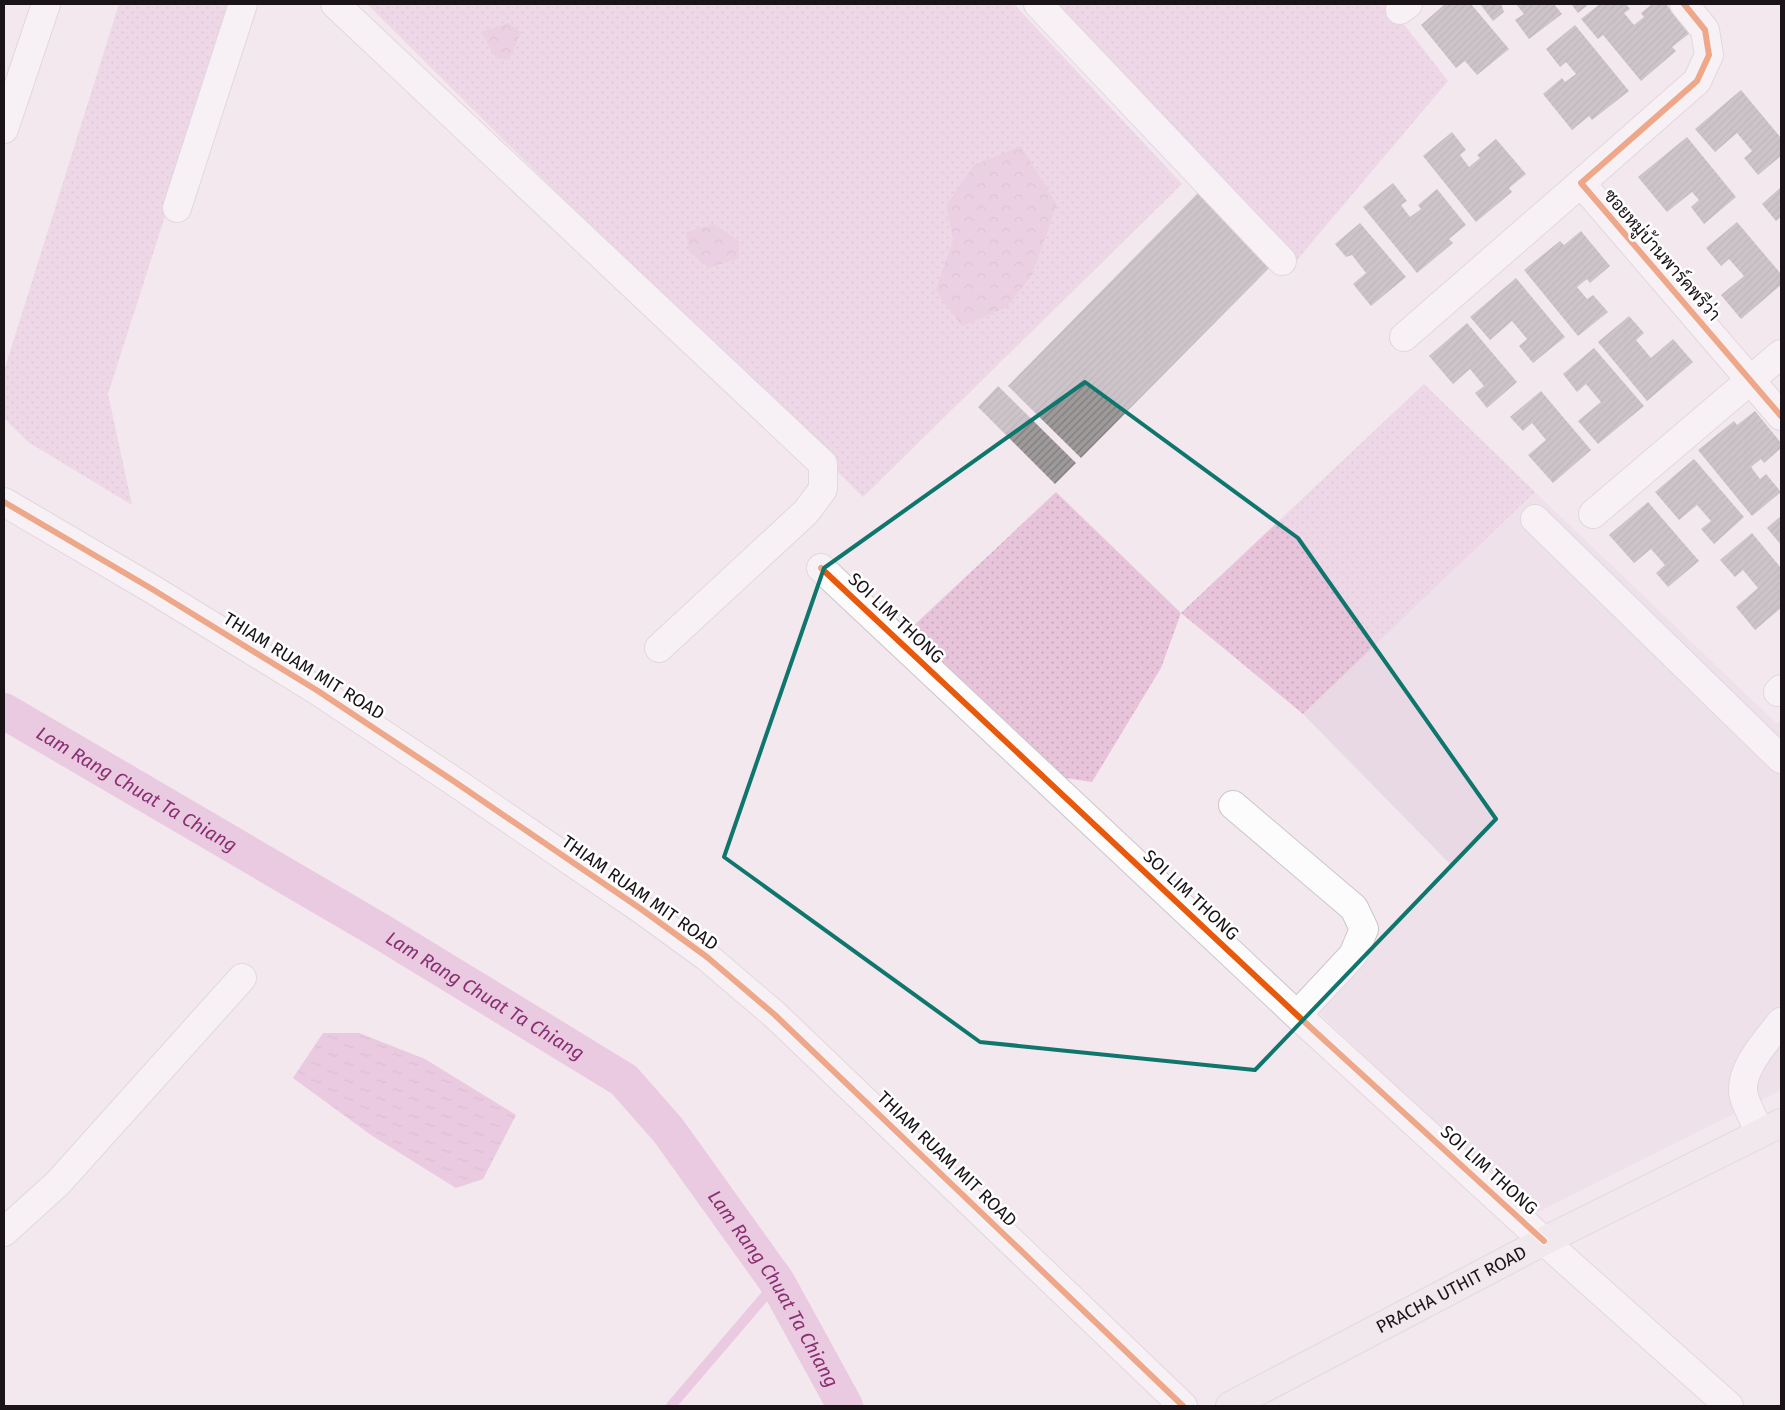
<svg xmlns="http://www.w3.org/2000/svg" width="1785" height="1410" viewBox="0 0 1785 1410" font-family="'Fira Sans',Sarabun,sans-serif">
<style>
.built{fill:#e9d9e4}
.grass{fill:url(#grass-dots);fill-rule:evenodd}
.forest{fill:url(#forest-crowns)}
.water{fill:url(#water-ripples)}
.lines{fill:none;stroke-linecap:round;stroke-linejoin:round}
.stream{stroke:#e0a6ce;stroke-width:10}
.canal{stroke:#e0a6ce;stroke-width:36}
.building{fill:url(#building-hatch)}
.minor-casing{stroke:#ccc5ca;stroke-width:30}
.major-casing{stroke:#ccc8ca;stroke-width:30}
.minor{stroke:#fdfcfc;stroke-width:28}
.major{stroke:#f0e9ee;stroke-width:28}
.cycleway-casing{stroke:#fff;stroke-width:9}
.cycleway{stroke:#e8590c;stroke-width:6}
.marked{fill:none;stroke:#0f766e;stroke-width:4;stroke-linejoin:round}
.labels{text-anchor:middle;stroke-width:5;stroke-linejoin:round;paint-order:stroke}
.street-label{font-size:18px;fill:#1a1418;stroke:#fff}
.water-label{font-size:19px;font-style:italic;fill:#892f72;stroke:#fff}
</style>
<defs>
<pattern id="grass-dots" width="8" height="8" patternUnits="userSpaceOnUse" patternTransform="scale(1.25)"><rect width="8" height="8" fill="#e8c4db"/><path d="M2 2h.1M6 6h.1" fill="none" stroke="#c6a8bb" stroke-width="1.8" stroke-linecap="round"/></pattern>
<pattern id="forest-crowns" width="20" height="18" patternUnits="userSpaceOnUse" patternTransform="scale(1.25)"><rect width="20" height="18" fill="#e3b4d4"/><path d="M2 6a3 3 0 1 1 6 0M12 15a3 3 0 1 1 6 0" fill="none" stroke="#c29ab5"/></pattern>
<pattern id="water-ripples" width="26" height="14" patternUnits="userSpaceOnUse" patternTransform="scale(1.25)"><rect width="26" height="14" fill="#e0a6ce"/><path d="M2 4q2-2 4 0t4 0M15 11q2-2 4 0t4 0" fill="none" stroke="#c08eb0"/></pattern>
<pattern id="building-hatch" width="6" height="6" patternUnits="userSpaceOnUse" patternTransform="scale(1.25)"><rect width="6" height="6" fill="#9e9a9a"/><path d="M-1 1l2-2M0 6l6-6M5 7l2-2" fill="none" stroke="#807c7d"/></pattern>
</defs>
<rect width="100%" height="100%" fill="#f2e8ee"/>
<path class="built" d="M1535,492L1777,724L1781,720V1090L1532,1215L1317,1011L1451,865L1303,714Z"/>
<path class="grass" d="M119,4H233L108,394L132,505L28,442L4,418V371Z
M367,4H1014L1182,184L863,497ZM946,206L1007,307L935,290L953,241Z
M1047,4H1388L1448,81L1296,261Z
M1424,384L1535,492L1303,714L1181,613L1161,668L1092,782L1059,777L908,631L1056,492L1181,613Z"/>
<path class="forest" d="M509,23L521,32L509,60L496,58L481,32Z
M1021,146L1057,205L1032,275L1007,307L962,326L935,290L953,241L946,206L974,165Z
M714,224L739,241V258L709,268L689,252L686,232Z"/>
<path class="water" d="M323,1033H359L425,1059L516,1115L483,1179L456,1188L371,1135L293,1078Z"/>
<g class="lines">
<path class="stream" d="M671,1406L777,1282"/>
<path class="canal" id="s1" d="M4,711L380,931L624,1080L668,1130L777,1282L845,1406"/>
</g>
<path class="building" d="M1445,4H1471L1509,49L1477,75L1465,61L1456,68L1421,25Z
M1480,4H1501L1504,12L1493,21Z
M1516,4H1554L1562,14L1529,39L1515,20L1524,14Z
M1571,4H1589L1578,13Z
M1600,4H1626L1630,9L1624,13L1634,25L1644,17L1641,13L1652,4H1666L1690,33L1672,47L1676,51L1641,81L1603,35L1598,39L1581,19Z
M1575,25L1629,91L1592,120L1589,116L1572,130L1543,94L1562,78L1565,82L1576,74L1566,62L1560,67L1546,49Z
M1741,90L1781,138V156L1758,175L1744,158L1752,151L1737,133L1715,152L1695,129Z
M1452,132L1466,150L1460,155L1469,167L1480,158L1477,155L1496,139L1526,174L1509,188L1512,192L1476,222L1423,156Z
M1687,137L1736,197L1704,224L1691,207L1699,200L1692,192L1667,212L1638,177Z
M1393,183L1407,201L1401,205L1410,217L1421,209L1418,205L1437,189L1466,225L1449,239L1453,243L1417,273L1363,207Z
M1781,187V217L1776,221L1762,204Z
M1198,193L1271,266L1081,458L1008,386Z
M1737,222L1781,274V285L1741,319L1721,295L1744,276L1729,259L1721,266L1706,248Z
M1360,223L1406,277L1371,306L1353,284L1366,273L1352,255L1346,257L1335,244Z
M1581,231L1610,266L1590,283L1587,279L1577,287L1587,299L1593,295L1608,312L1578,336L1524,270L1560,241L1564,245Z
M1516,278L1565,337L1533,363L1519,346L1527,339L1512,321L1490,340L1470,317Z
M1629,316L1644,333L1636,340L1651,358L1673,339L1693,362L1647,401L1598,342Z
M1467,323L1517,382L1487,408L1475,393L1484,386L1470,369L1453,384L1429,356Z
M1594,348L1644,406L1598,444L1578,421L1601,402L1586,384L1577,392L1563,374Z
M998,386L1076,463L1055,484L978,407Z
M1541,391L1591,450L1553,483L1528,455L1546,440L1532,423L1523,431L1510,417Z
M1755,411L1781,443V448L1764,463L1761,459L1751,467L1760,479L1766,474L1781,492L1752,516L1698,450L1734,421L1737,425Z
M1694,459L1744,517L1714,544L1701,529L1711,521L1697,505L1679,520L1655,492Z
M1648,502L1699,561L1668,587L1656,573L1665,565L1651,549L1634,563L1609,535Z
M1781,516V545L1767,528Z
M1752,533L1781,568V608L1755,630L1736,607L1758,588L1743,570L1735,577L1720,560Z"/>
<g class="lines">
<g class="minor-casing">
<path id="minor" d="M335,4L823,464V489L806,512L659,648
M1038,4L1282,261
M1684,4L1705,30L1709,55L1697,81L1581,183L1781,416
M1400,10L1408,4
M4,129L46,4
M177,208L243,4
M1404,337L1581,183
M4,502L152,589L318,691L455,782L641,909L707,957L775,1015L1183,1406
M1593,514L1781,354
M1535,519L1781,759
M821,568L1297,1015L1544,1241L1729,1406
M1778,692L1781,689
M1233,805L1354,908L1364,929L1353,955L1297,1015
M1760,1133C1755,1122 1748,1109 1744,1097C1737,1072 1766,1041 1781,1022
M4,1232L58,1183L242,978"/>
</g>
<g class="major-casing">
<g id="major">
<path id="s2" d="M1230,1406L1544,1241L1781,1123"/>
</g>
</g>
<use href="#minor" class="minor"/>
<use href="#major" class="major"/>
<g class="cycleway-casing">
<path id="cycleway" d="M1684,4L1705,30L1709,55L1697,81L1581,183L1781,416
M4,502L152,589L318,691L455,782L641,909L707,957L775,1015L1183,1406
M821,568L1297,1015L1544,1241"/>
</g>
<use href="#cycleway" class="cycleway"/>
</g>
<path d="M0 0H1785V1410H0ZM1085,382L1298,538L1496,819L1255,1070L980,1042L724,857L824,568Z" fill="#f2e8ee" fill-opacity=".55" fill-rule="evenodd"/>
<path class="marked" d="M1085,382L1298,538L1496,819L1255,1070L980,1042L724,857L824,568Z"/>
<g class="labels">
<g class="street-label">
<text transform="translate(1662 255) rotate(49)" y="6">ซอยหมู่บ้านพาร์คพรีว่า</text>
<text transform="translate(896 618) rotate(43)" y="6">SOI LIM THONG</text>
<text transform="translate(304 666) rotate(32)" y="6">THIAM RUAM MIT ROAD</text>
<text transform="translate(640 893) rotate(35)" y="6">THIAM RUAM MIT ROAD</text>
<text transform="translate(1191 895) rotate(43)" y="6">SOI LIM THONG</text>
<text transform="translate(947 1159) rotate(44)" y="6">THIAM RUAM MIT ROAD</text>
<text transform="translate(1489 1170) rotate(42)" y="6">SOI LIM THONG</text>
<text dy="6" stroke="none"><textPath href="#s2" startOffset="250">PRACHA UTHIT ROAD</textPath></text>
</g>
<g class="water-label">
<text dy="7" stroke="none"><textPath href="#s1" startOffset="154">Lam Rang Chuat Ta Chiang</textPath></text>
<text dy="7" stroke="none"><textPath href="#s1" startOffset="559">Lam Rang Chuat Ta Chiang</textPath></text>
<text dy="7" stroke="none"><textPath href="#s1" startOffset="979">Lam Rang Chuat Ta Chiang</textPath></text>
</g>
</g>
<rect width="1785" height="1410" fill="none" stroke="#1a1418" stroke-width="10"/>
</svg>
